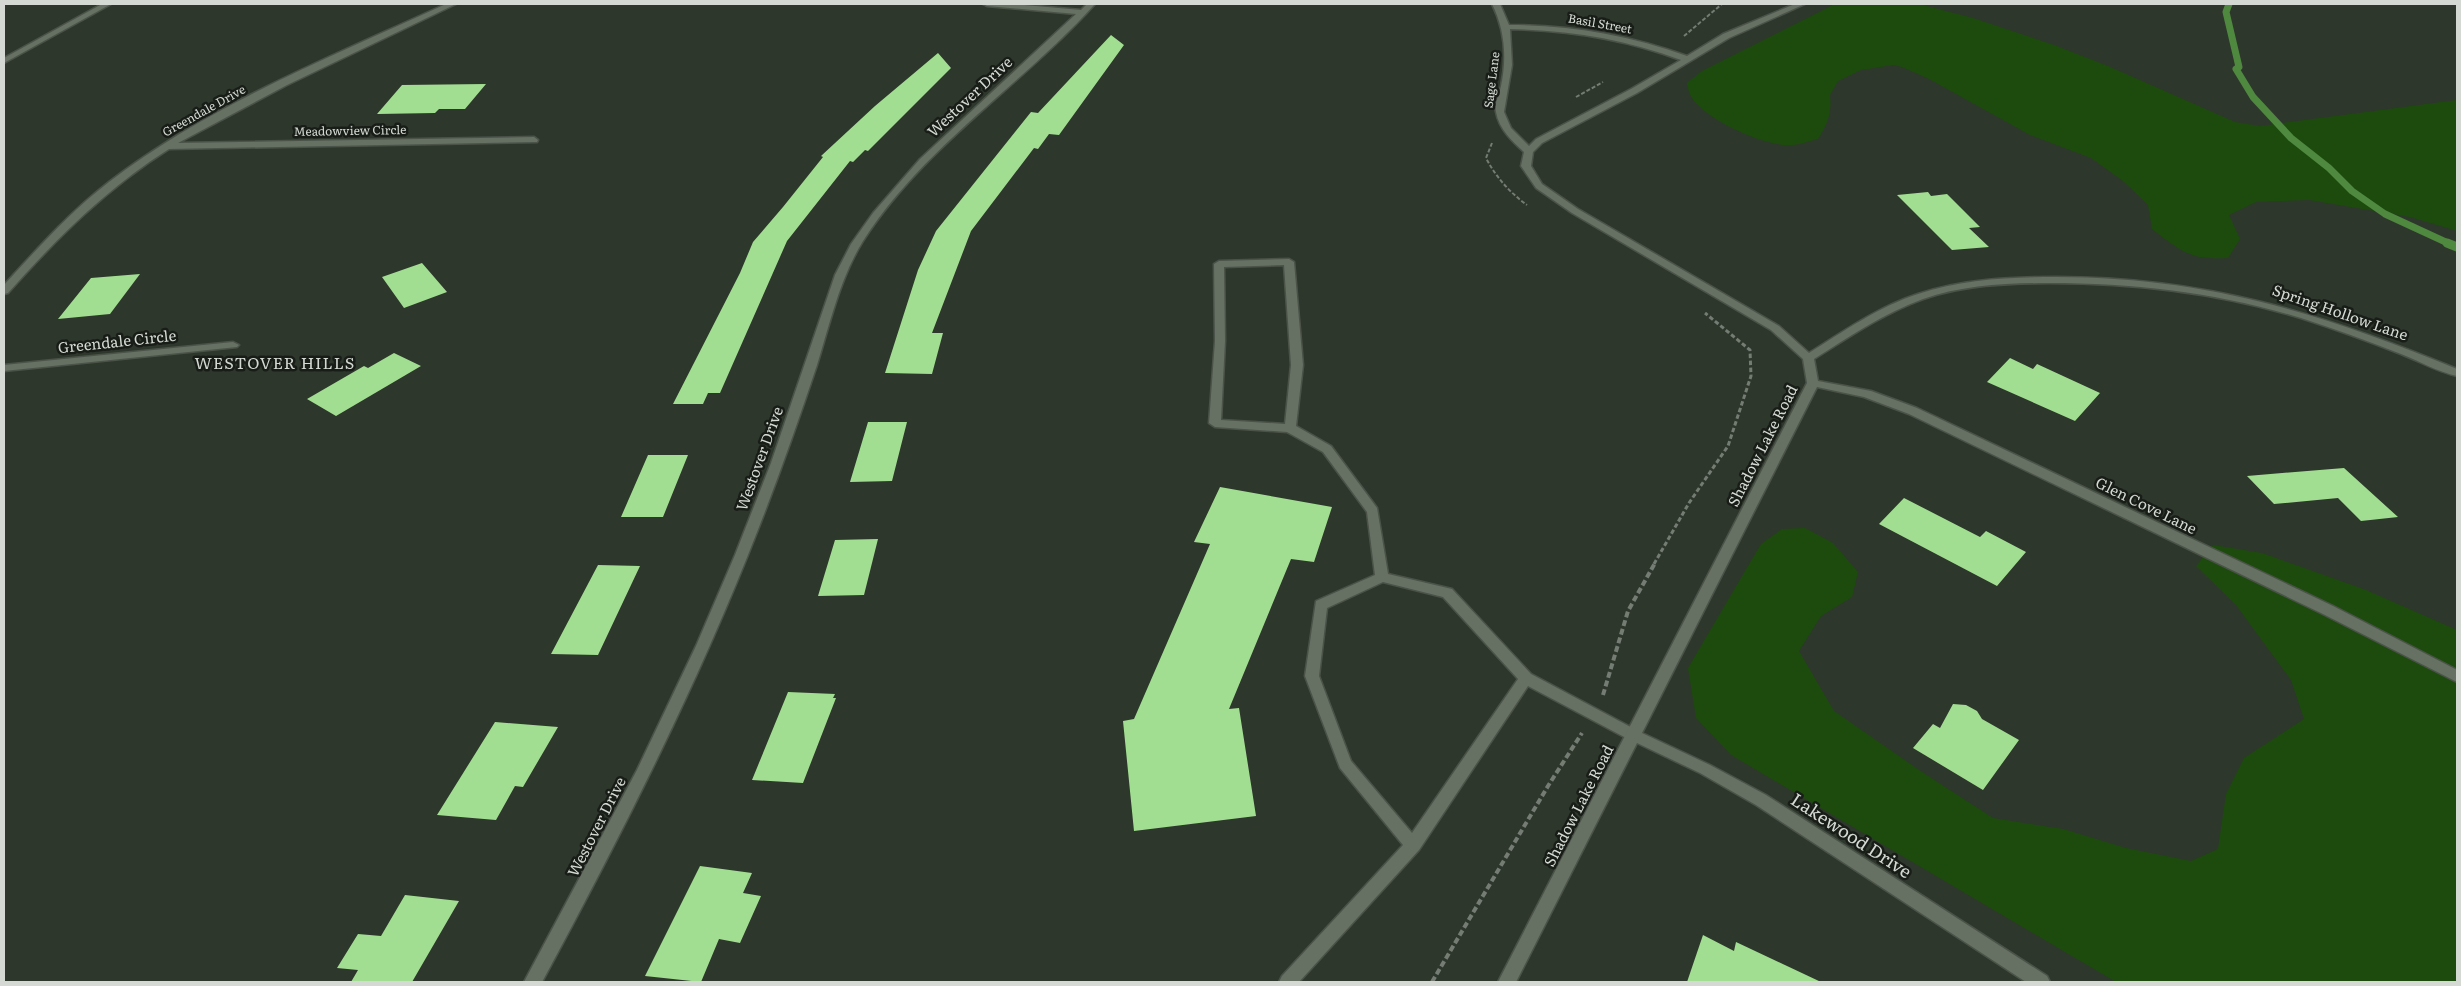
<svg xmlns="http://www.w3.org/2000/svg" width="2461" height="986" viewBox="0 0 2461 986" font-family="Literata,serif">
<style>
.green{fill:#1d4b0d}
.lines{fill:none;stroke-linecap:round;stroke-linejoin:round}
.stream-far1{stroke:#4f883f;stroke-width:7}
.stream{stroke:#4f883f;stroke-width:9}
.building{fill:#a2de91}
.lane-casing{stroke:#4b5349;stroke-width:3}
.street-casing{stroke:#4b5349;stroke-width:3}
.secondary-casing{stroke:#4b5349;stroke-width:3}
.path-far2{stroke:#747c73;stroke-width:2;stroke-dasharray:4 2;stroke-linecap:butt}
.path-far1{stroke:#747c73;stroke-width:3;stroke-dasharray:4.5 2.5;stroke-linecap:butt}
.path{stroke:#747c73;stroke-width:4;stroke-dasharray:6 3;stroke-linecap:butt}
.lane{fill:#667063;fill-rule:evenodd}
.street{fill:#667063;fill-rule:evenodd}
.secondary{fill:#667063;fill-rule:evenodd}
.labels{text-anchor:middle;stroke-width:5;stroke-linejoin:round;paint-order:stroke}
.far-street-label{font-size:12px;fill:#d4dad3;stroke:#191d18}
.street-label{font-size:15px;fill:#d4dad3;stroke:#191d18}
.neighbourhood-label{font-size:16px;letter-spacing:1px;fill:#d4dad3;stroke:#191d18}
.near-street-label{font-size:18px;fill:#d4dad3;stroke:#191d18}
</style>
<rect width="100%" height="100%" fill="#2e372c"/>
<path class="green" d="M1835,4H1919L1973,18L2054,45L2108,66L2235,122L2260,126L2457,100V231L2410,217L2309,200L2256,202L2229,215L2240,239L2228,258C2190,260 2182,252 2152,229L2148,205L2123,181L2091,158L2030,135L1929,79L1902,67L1893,65L1861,70L1838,81L1830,95C1832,112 1828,124 1818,139C1809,141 1800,145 1791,145C1765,147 1706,120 1692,98C1689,94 1688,87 1687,83L1702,71Z
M1805,528L1833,543L1858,572L1852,597L1821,616L1799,651L1834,711L1922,772L1993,818L2063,829L2126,848L2191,861L2218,849L2226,794L2244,758L2304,719L2291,680L2236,605L2196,566L2213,545L2262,553L2366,590L2457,630V982H2116L1731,755L1696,718L1688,668L1761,544L1782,529Z"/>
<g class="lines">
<path class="stream-far1" d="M2229,4L2226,12L2239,67L2236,69L2253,97L2291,138L2329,168L2352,191L2385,214L2450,244"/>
<path class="stream" d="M2447,243L2457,247"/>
</g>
<path class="building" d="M1111,35L1124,45L1059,135L1049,134L1038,149L1034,148L971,231L932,333H943L932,374L885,373L918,270L936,231L1031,112L1038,113Z
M938,53L951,68L868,151L865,150L853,162L850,161L787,241L720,393H708L703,404H673L740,273L753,242L783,207L823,157L821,156L875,106Z
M486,84L465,109H439L435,113L377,114L402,85Z
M1928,192L1931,196L1947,194L1980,227L1969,228L1989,247L1952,250L1897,195Z
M422,263L447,292L404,308L382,277Z
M140,274L110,314L58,319L91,278Z
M394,353L421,366L336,416L307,399L364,366L368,368Z
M2010,358L2033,369L2037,364L2100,393L2075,421L1987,382Z
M868,422H907L892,481L850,482Z
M648,455H688L663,517H621Z
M2344,468L2398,517L2361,521L2338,498L2274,504L2247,476Z
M1220,487L1332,507L1314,562L1291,559L1229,709L1239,708L1256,816L1134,831L1123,721L1134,719L1210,544L1194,542Z
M1904,498L1980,537L1986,531L2026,552L1997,586L1879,524Z
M878,539L864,595L818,596L835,540Z
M598,565L640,566L598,655L551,654Z
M788,692L835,694L833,698H836L803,783L752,780Z
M1953,704L1966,705L1977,711L1982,719L2019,740L1983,790L1913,748L1933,724L1940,728Z
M495,722L558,727L523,787L515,786L496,820L437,815Z
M700,866L752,873L743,893L761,896L740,943L719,939L701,982L645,976Z
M405,895L459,901L412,982H351L358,970L337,968L358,934L381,936Z
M1703,935L1734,951L1736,942L1821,982H1687Z"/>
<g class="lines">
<g class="lane-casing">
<path id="lane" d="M1289,259L1294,262L1303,365L1296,426L1331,446L1377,508L1388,574L1452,589L1531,674L1638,731L1640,735L1638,739L1633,741L1628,739L1528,686L1419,850L1299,982H1279L1282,976L1403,845L1340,768L1305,676L1316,601L1375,575L1367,512L1323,452L1287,432L1215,427L1209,423L1215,341L1214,264L1219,261ZM1284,265L1291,365L1285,424L1221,420L1225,341L1224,267ZM1383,582L1443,597L1518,679L1412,833L1351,761L1319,676L1327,608Z"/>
</g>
<g class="street-casing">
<path id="street" d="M446,4H456L287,85L178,143L534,137L538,140L537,142L169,149C107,188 57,238 8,293L4,294V285C37,249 70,212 109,182C209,105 333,56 446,4Z
M983,4H1012L1081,10L1087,4H1095C1021,86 923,147 863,241C840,278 830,323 817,365C799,419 780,473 759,527C698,684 622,834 542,982H524L637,770L696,646L735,555L771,463L835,275L851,244L873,213L920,159L1076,14L987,6Z
M1492,4H1500L1509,25C1570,25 1629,35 1687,56L1723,34L1795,4H1805L1729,38L1637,93L1542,143L1533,152L1531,166L1542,184L1578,209L1779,326L1809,353C1844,331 1878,307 1918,294C1962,279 2010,277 2056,277C2205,277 2321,313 2457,369V376C2438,372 2419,361 2401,354C2368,341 2335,329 2301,318C2219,293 2136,283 2050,283C2008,283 1963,285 1923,299C1884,313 1849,337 1814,359L1818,381L1871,391L1917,408L2333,606L2457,670V682L2323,614L1909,414L1864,397L1817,387L1642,733L1710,765L1766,795L2047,976L2050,982H2026L1756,805L1700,773L1637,743L1516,982H1498L1807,383L1803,359L1771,330L1572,213L1536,188L1521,166L1524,152C1512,141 1499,129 1496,112C1494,103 1499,95 1501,86C1507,58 1505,30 1492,4ZM1510,29C1569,30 1625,39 1681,60L1631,89L1536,139L1529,146L1511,128L1504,112L1512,65Z
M233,342L239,345L237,347L4,371V365Z"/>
</g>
<g class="secondary-casing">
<path id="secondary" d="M102,4H111L4,63V58Z"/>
</g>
<path class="path-far2" d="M1684,36L1722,4
M1576,97L1603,82
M1492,143L1486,158C1496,177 1509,192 1527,205"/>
<path class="path-far1" d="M1654,564L1689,503L1728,446L1751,376L1750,350L1705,313"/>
<path class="path" d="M1603,695L1628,611L1655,563
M1432,982L1548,786L1582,733"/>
<use href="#lane" class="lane"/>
<use href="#street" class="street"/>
<use href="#secondary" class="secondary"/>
</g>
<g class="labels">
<g class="far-street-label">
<text transform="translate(1600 24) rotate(10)" y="4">Basil Street</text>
<text transform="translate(1492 80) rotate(-83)" y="4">Sage Lane</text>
<text transform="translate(204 111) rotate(-29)" y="4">Greendale Drive</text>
<text transform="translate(350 131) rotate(-1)" y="4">Meadowview Circle</text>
</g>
<g class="street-label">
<text transform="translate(970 97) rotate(-43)" y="5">Westover Drive</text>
<text transform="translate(2340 313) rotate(19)" y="5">Spring Hollow Lane</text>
<text transform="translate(117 342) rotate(-6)" y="5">Greendale Circle</text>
<text transform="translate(1763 446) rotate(-63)" y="5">Shadow Lake Road</text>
<text transform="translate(760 459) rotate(-70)" y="5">Westover Drive</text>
<text transform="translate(2146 506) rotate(26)" y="5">Glen Cove Lane</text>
<text transform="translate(1579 806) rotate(-63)" y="5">Shadow Lake Road</text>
<text transform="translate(597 827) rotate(-63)" y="5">Westover Drive</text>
</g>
<g class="neighbourhood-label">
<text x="275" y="369">WESTOVER HILLS</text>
</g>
<g class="near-street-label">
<text transform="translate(1851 836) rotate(33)" y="6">Lakewood Drive</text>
</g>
</g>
<rect width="2461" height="986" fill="none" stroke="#d4dad3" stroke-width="10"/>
</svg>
